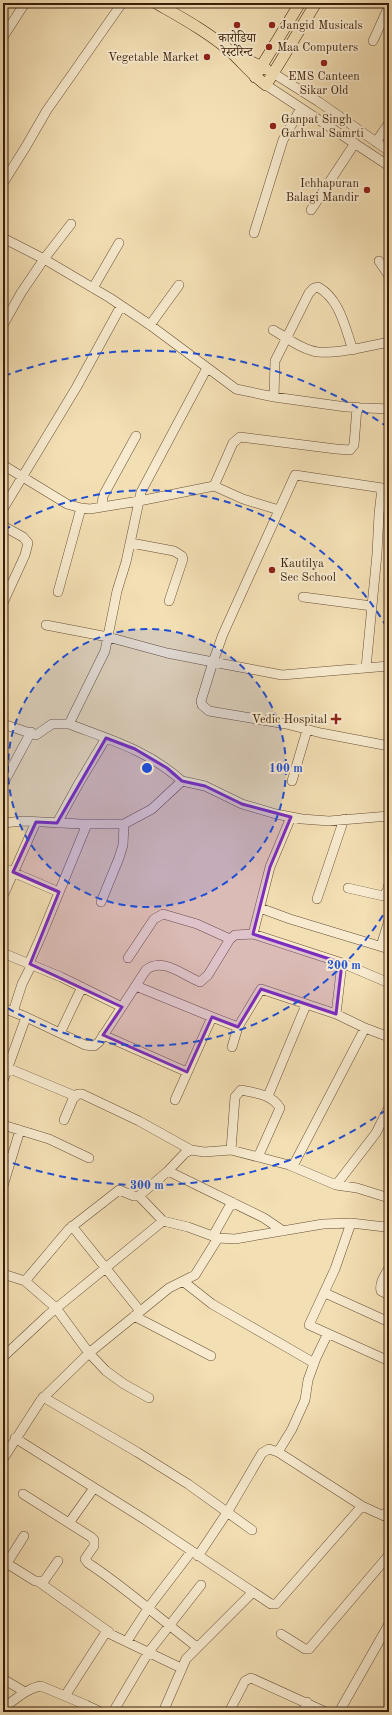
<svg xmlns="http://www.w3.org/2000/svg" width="392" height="1715" viewBox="0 0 392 1715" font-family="'Old Standard TT','Noto Serif Devanagari',serif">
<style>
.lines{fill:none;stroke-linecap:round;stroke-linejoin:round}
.minor-casing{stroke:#684e34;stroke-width:10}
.major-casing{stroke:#3a1d0a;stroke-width:12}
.minor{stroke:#f7eace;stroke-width:9}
.major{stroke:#f3dfb4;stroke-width:11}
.marked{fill:#7b2cbf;fill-opacity:0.2;stroke:#7b2cbf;stroke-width:3;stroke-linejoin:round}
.ring{fill:none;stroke:#1d4ed8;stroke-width:2;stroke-dasharray:7 5}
.poi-dot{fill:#8f2418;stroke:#f7eace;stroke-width:1.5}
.labels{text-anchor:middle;stroke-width:4;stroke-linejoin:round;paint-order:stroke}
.poi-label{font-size:12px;fill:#3a1d0a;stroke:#f7eace;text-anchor:start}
.centre{fill:#1d4ed8;stroke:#f7eace;stroke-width:2}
.ring-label{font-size:12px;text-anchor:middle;font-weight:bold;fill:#1d4ed8;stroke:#f7eace;stroke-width:4;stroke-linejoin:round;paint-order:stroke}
</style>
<rect width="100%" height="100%" fill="#f3dfb4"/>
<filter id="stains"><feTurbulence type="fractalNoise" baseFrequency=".005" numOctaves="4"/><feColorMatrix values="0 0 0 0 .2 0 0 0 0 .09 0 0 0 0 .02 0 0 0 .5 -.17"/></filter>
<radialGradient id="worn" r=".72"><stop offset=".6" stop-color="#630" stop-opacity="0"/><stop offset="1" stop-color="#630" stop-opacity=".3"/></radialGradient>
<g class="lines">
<g class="minor-casing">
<path id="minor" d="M3,37L25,3
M373,41L389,6
M273,73L319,102L389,151
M266,85L389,166
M376,142L389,123
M3,183L25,148L47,110L120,6L121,3
M311,210L355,143
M254,233L283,140L301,108
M3,238L44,259L71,224
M379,261L389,276
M93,288L119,243
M3,325L21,293L44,259L110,298L150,325L236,389L274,397L346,407L389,409
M150,325L179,285
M273,330C286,337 302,350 318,352C338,354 369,346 389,342
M274,397L275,361L309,293L314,288L318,287C340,299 345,328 353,350
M3,465L67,504L81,508L90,509L139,501L214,486L233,443L240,437L336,449L350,450L354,445L357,407
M214,486L243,499L279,510
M102,507L103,496L136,436
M3,509L76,388L121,306
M3,526L23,537L28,543L25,555L3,603
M131,543L174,551L182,556L183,559L169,601
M58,592L81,508
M303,597L372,606
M46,625L108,637L167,653L213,662L223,634L295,475L389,489
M389,666L282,675L213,662L201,701L202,705L209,711L286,724L321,733L389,746
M366,668L377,554L379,514L382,488
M3,724L36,735L52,724H69L105,651L117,591L126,562L141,492L207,368
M69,724C111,740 147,750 182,781
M292,781L307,730
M3,784L31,732
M3,823L23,821L81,824H124L152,809L182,781L205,786L242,804L276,814L302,819L329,821L389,816
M57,823L79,783L106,738
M3,868L59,892
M348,888L383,896L387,891L389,884
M3,896L36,822
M317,899L344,819
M101,902L119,858L123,845L124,824
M260,908L290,919L389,949
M253,934L270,867L291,817
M381,946L389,920
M3,953L61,977L122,1007
M128,958L154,919L163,914L197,924L230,939
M136,986L212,1017
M3,1008L26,1017L85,1045L94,1046L99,1042L146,970C162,956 184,976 200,982L208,975L230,939L235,935L253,934L342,963L389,983
M13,1012L22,984L30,968V961L42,934L87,824
M336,1014L342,963
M60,1033L82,987
M103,1035L187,1072
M232,1047L238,1027
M3,1066L75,1096
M3,1081L26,1017
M268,1096L306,1005
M175,1100L212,1017L238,1027L261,989L336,1014L365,1028L389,1037
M64,1120L73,1099L78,1094H82L139,1121L191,1150
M3,1125L49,1139L89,1158
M231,1150L235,1097L241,1090C255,1093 272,1094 280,1108L258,1157
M293,1166L365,1028
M168,1171L264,1218L283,1231
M336,1185L357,1188L389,1198
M3,1186L20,1130
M139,1196L163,1221
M351,1223L335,1269L309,1325L389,1361
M72,1226L140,1311
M213,1236L232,1202
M389,1268C385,1275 379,1283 381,1291L389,1295
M3,1274L25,1281L69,1229L119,1190L134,1196H139L168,1171L185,1153L191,1150L204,1152L231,1150L289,1165L336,1185L376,1133L389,1107
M25,1281L56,1308L89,1353L106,1371L124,1384L149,1398
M184,1282L212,1304L314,1363
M325,1293L389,1322
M134,1316L211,1356
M3,1357L48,1315L163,1221L188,1227L218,1238L235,1239L323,1224L351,1223L385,1227L389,1223
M43,1397L137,1452L188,1484L252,1530
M15,1438L144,1519L271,1604H276L362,1506L384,1516L389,1510
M278,1452L292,1429L305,1400L308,1380L316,1358L327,1335
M3,1459L41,1400L89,1353L169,1288L195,1275L218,1238
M23,1494L91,1537L94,1540V1546L85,1559L88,1563C126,1588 160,1619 197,1647
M69,1523L94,1488
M198,1556L228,1511L262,1453L269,1449L278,1452L362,1506
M3,1561L35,1581H44L58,1561
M7,1563L24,1536
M39,1582L109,1632
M281,1634L305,1649H309L389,1555
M127,1641L149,1607L191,1552
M3,1679L25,1692
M65,1696L106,1632L181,1668
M86,1705L101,1712
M3,1708C15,1700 27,1688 41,1686L86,1705L82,1712
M113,1712L148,1653L201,1585
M163,1712L186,1659L253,1592
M229,1712L245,1681L251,1678L326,1712
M302,1712L307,1702
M339,1712L389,1624"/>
</g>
<g class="major-casing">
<path id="major" d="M156,3C182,18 208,32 230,51C243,63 252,75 266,85L316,3
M235,54L266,69
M255,77L300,3"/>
</g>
<use href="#minor" class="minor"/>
<use href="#major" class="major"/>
</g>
<path class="marked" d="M106,738L135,749L167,768L182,781L205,786L242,804L291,817L270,867L253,934L342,963L336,1014L261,989L238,1027L212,1017L187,1072L103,1035L122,1007L30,964L59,892L13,872L36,822L57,823Z"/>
<circle cx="147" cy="768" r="139" fill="#1d4ed8" fill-opacity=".12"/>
<g class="ring">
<circle cx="147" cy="768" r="139"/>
<path d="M389 905A278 278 0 0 1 4 1006M4 530A278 278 0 0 1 389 631"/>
<path d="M386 1110A417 417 0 0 1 4 1160M4 376A417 417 0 0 1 386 426"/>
</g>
<g class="poi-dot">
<circle cx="237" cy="25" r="4"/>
<circle cx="272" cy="25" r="4"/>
<circle cx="269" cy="47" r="4"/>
<circle cx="207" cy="57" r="4"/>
<circle cx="324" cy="63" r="4"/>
<circle cx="273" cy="126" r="4"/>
<circle cx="367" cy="190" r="4"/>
<circle cx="272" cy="570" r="4"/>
<path d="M334 713h4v4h4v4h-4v4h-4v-4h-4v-4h4z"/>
</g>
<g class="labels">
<g class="poi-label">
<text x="280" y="29">Jangid Musicals</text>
<text x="237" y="42" text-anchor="middle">कारोडिया<tspan x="237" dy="14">रेस्टोरेन्ट</tspan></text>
<text x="277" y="51">Maa Computers</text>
<text x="199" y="61" text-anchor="end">Vegetable Market</text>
<text x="324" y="80" text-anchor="middle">EMS Canteen<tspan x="324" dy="14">Sikar Old</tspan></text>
<text x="281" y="123">Ganpat Singh<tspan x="281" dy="14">Garhwal Samrti</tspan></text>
<text x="359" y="187" text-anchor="end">Ichhapuran<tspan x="359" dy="14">Balagi Mandir</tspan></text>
<text x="280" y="567">Kautilya<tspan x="280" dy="14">Sec School</tspan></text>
<text x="327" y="723" text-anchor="end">Vedic Hospital</text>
</g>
</g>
<circle cx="147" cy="768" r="6" class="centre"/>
<g class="ring-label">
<text x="286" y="772">100 m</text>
<text x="344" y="969">200 m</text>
<text x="147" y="1189">300 m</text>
</g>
<rect width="392" height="1715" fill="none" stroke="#f3dfb4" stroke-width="16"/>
<rect x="4" y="4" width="384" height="1707" fill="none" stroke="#3a1d0a" stroke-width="2"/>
<rect x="8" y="8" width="376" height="1699" fill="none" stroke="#3a1d0a"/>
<rect width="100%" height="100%" filter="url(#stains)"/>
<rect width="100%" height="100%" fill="url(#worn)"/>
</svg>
